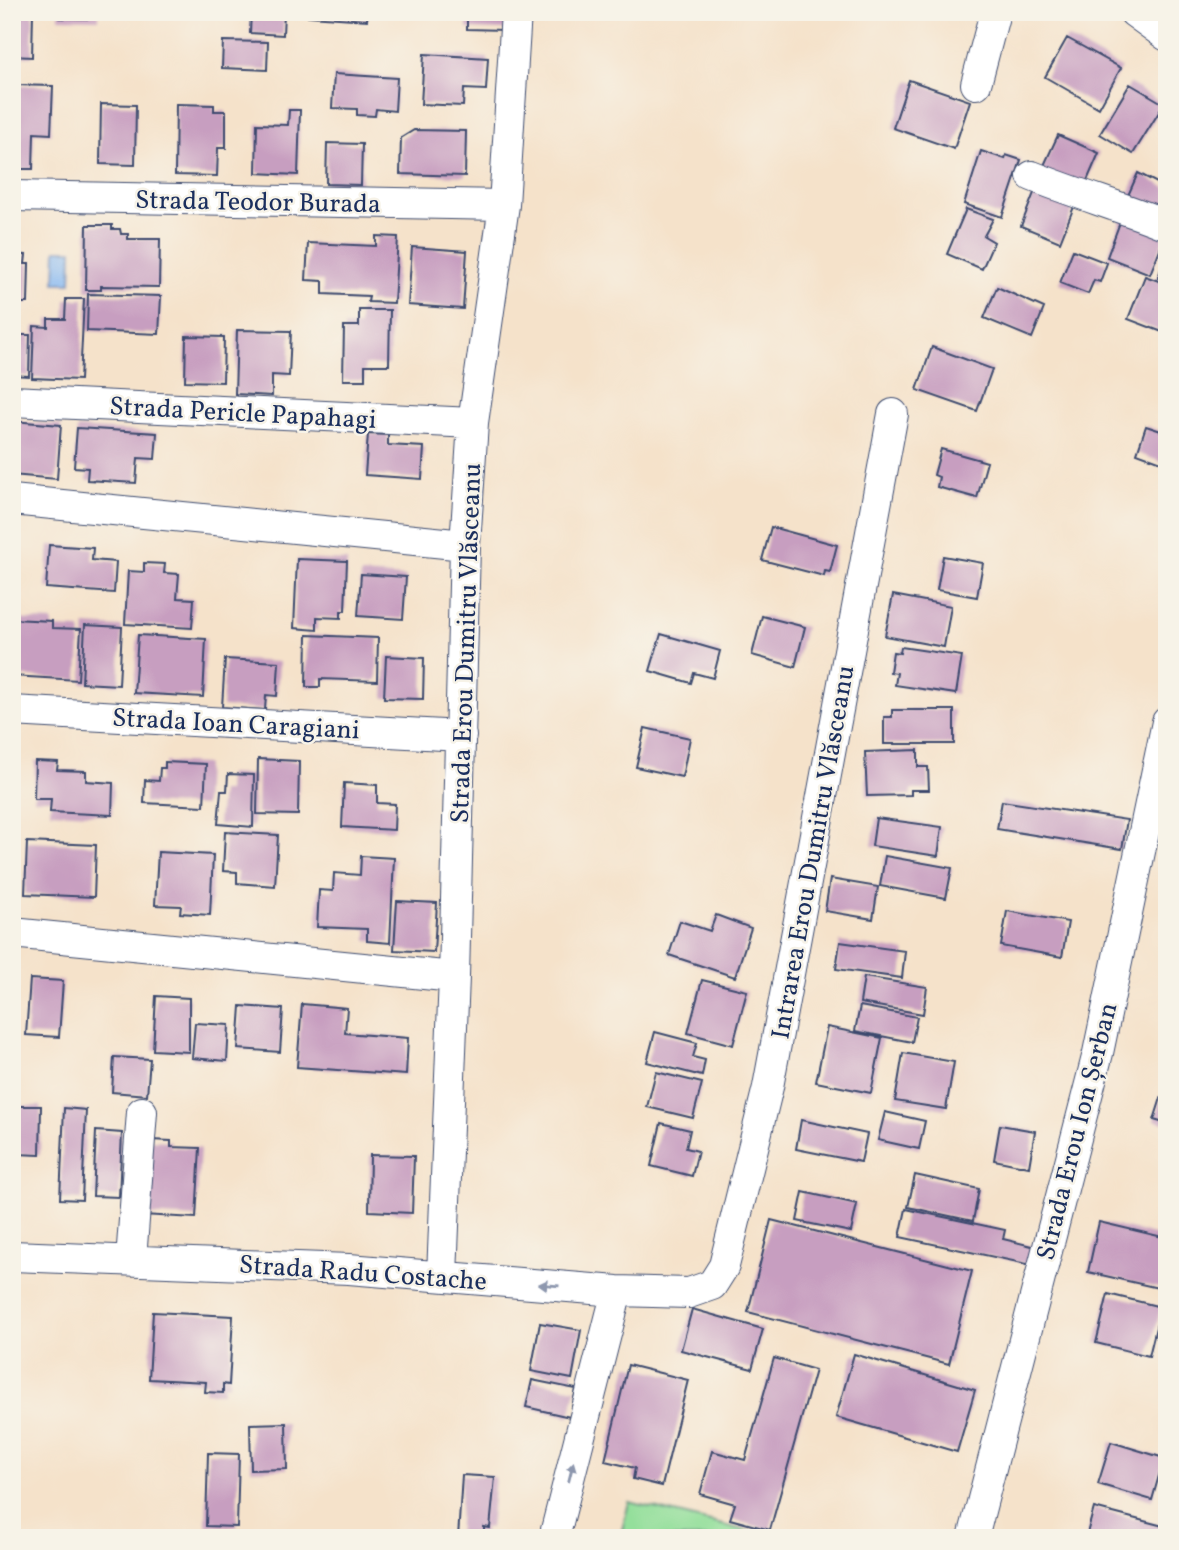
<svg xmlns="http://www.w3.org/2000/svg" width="1179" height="1550" viewBox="0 0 1179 1550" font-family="Vollkorn,serif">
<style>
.green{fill:#94df9b;stroke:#58877c;stroke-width:2}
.water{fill:#85b7f2;stroke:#5073a8;stroke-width:2}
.building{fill:#c79ec0}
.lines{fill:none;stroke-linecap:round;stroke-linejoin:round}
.minor-casing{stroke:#3c4a6e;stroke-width:32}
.minor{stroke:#fff;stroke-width:30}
.oneway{fill:#8d97ae}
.labels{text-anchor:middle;stroke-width:5;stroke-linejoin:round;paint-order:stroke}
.street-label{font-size:26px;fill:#1b2f5e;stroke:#f7f3e8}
</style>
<rect width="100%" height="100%" fill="#f7f3e8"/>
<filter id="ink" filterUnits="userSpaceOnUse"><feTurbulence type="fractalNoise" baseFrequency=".0143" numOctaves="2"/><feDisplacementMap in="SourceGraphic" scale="14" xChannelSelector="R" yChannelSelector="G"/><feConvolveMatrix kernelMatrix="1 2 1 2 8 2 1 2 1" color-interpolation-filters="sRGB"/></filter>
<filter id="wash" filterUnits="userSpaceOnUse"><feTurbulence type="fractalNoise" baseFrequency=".00686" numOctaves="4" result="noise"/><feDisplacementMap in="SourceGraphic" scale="28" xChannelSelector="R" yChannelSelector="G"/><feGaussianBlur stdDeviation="1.57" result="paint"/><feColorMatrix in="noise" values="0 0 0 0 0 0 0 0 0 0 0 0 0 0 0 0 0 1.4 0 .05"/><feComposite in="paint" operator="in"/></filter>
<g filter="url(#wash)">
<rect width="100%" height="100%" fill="#f5e2ca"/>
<path class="green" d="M629,1502L776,1538H620Z"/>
<path class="water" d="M56,250H72L71,283H55Z"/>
<g id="blocks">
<path class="building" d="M12,12H33L32,57L12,56Z
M59,12H99V19L59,18Z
M251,12H284L283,35L250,33Z
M296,12H368L367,20L296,15Z
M467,12H505V30L467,29Z
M1067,38L1121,68L1099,108L1045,77Z
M223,41L268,42L267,70L222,68Z
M424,54L488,58L486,90L464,89L463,106L421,104Z
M334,74L397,78L395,111L376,109L375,116L357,115V109L332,108Z
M909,80L970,101L954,149L893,128Z
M1130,84L1164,104L1133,154L1100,134Z
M12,85L53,86L51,134L34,133L33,169H12Z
M101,104L136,105L135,165L100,164Z
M176,104L214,105V111H226V148H218L217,176L175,175Z
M289,110H300L298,175L256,173L257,124L288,125Z
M414,130L466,131L465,176L400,174L401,138Z
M1058,135L1099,153L1083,190L1041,172Z
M327,143L362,144L361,185L326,184Z
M981,151L1005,159L1006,155L1021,160L1002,217L964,204Z
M1138,173L1167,188V217L1126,200Z
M1036,188L1075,204L1060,242L1021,226Z
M966,209L993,219L984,236L994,242L982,269L947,254Z
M1122,217L1166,234L1150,274L1107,257Z
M87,225H112V229H120L121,234H128V239H160L159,287L101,286V290H86Z
M376,236L398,237L394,303L368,302L369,296L323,294V281L306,280L308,243L376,246Z
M412,247L467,251L463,309L408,305Z
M1073,250L1107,263L1100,282L1094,280L1088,294L1060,283Z
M1167,251V280L1158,278Z
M12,254L26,255L25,264H29L28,303H12Z
M1145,276L1167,284L1165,333L1128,319Z
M997,287L1044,308L1032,338L984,318Z
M88,294L161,296L159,334L87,331Z
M66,299H84L80,380L32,378L34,326L48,327V319H65Z
M359,310H390L389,365H365V380H343L344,326H359Z
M237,330L291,331L289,376L272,375V396L235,394Z
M12,335H30L29,376L12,375Z
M186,336L224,337L223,382L185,381Z
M932,347L992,369L977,411L917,390Z
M12,421L61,425L57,479L12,475Z
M1146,426L1167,433V464L1137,453Z
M77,428L157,433L155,459L138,458L136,483L87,480L88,468L74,467Z
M368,434L388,435V445L424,447L422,479L365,475Z
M941,449L987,462L977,498L937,487L939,477L934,475Z
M771,527L837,545L830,572L825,571L824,576L762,560Z
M49,545L93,548L92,560L116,562L114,593L46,588Z
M943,556L983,563L977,597L937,590Z
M297,559L347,561L345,611H341V618L317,617V630L294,628Z
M144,563L165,564L164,573L179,574L177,598L194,599L192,628L125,624L128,571L144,572Z
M361,574L406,577L403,619L358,616Z
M893,595L951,606L944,647L885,636Z
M762,616L805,627L795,667L752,655Z
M12,619L52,621V628L81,629L78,680L12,676Z
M85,625L122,627L119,685L82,683Z
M661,634L720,651L713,678L694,673L691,683L650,671Z
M138,635L206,639L203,697L134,693Z
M307,635L378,638L377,681L320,679V687H306Z
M901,647L962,656L956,694L895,685L897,673L890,672L893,652L900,653Z
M386,656L424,658L423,699L384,698Z
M225,659L279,662L277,696L266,695L265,710L222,707Z
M892,710H954V744H884V717H892Z
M645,728L690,738L682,777L636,767Z
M918,750V767H928L929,790H911V795L867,796L865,752Z
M258,759L299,761L298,815L257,814Z
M35,761L58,762L57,770L86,771V781L113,783L112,815L50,812L51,799H34Z
M165,762L206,764L204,806L144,803L145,780L159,781L160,768H165Z
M228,774L254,775L253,827L218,824L221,791H227Z
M344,783L377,785V803L395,804L394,830L342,827Z
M1002,801L1127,820L1122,849L997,829Z
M876,818L942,827L938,856L872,846Z
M225,832L278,835L275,886L237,883V872L223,871Z
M27,842L96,845L94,897L25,894Z
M158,852L213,855L210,915L180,913L181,906L155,905Z
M361,856L394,858L390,943L367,941V929L317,927L319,890L333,891L334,873L360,875Z
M885,856L952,868L946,898L880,886Z
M830,879L878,887L873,919L825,911Z
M397,901L437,903L434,952L394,950Z
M1007,911L1068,922L1062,957L1001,946Z
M716,915L751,928L735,977L669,955L680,921L710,931Z
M840,942L905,951L902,978L836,969Z
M864,977L927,987L923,1014L860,1003Z
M30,979L63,981L59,1037L26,1035Z
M702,980L747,991L733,1045L688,1033Z
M156,996L189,998V1052L153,1050Z
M302,1004L347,1008L345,1033L408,1038L406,1075L297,1067Z
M241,1006L283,1009L280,1052L238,1049Z
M860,1006L917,1017L912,1042L855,1031Z
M195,1023L229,1025L227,1061L192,1058Z
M827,1027L882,1038L871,1093L816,1082Z
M655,1032L697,1043L693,1057L705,1060L702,1076L647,1062Z
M903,1053L954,1062L946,1109L895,1101Z
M114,1057L150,1059L147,1095L112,1092Z
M656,1072L702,1083L693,1118L647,1107Z
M1167,1079V1124L1154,1120Z
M12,1106H41L40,1155L17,1154L18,1139H12Z
M64,1108L86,1110L82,1200L60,1199Z
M885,1112L925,1121L919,1149L878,1140Z
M801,1120L867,1134L861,1162L796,1149Z
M661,1123L690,1130L686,1148L698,1151L692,1176L651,1166Z
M1000,1125L1035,1131L1029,1167L994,1160Z
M96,1131L122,1133L119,1197L93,1196Z
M150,1140L171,1141V1147L200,1148L196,1218L142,1215Z
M370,1155L414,1156L412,1213L369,1211Z
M915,1175L979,1189L973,1221L908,1207Z
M803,1192L857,1204L851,1232L797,1221Z
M906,1209L1005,1230L1003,1239L1036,1247L1032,1265L900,1237Z
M771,1220L972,1271L949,1364L748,1312Z
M1099,1222L1167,1238V1290L1088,1272Z
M1108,1294L1161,1307L1149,1356L1096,1343Z
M692,1309L763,1329L752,1369L681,1350Z
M153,1312L233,1316L229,1385L223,1384V1393L205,1392L206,1382L149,1379Z
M540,1323L581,1330L572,1379L531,1371Z
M854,1354L975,1390L957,1452L836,1417Z
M774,1358L815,1370L770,1530L730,1519L735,1504L700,1494L712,1451L745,1460Z
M628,1365L688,1380L662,1486L633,1479L635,1468L605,1461Z
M532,1380L576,1389L570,1417L526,1407Z
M286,1423L287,1469L251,1470L250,1424Z
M1111,1442L1164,1458L1152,1500L1098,1484Z
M208,1453L239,1454L237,1527L206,1526Z
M462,1475L495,1477L490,1528L484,1527V1538H458Z
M1094,1508L1167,1527L1164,1538L1086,1537Z"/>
</g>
</g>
<g filter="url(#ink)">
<use href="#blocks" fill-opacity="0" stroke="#3c4a6e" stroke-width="2"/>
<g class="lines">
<g class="minor-casing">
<path id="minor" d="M1134,12L1167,36
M976,84L995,12
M1032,176C1077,194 1122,207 1167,225
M12,196L504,205
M12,401L473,423
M12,500L465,545
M12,711L461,736
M12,933L454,977
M12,1256L349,1269L617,1291L689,1293L712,1285L724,1266L768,1087L893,414
M131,1260L142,1112
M442,1276L454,977L465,545L473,423L504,205L516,12
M554,1538L617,1291
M973,1538L1098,1053L1167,722"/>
</g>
<use href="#minor" class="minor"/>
</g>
<defs><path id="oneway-solid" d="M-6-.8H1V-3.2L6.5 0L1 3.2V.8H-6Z" transform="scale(1.75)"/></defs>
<g class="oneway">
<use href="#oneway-solid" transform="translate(549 1285) rotate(-175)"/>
<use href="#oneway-solid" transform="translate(571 1472) rotate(-76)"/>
</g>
</g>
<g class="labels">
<g class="street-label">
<text transform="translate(258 201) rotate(1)" y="9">Strada Teodor Burada</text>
<text transform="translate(243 412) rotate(3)" y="9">Strada Pericle Papahagi</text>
<text transform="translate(465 643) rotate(-88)" y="9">Strada Erou Dumitru Vlăsceanu</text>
<text transform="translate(236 723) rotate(3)" y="9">Strada Ioan Caragiani</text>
<text transform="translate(812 852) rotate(-80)" y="9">Intrarea Erou Dumitru Vlăsceanu</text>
<text transform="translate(1076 1131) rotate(-76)" y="9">Strada Erou Ion Șerban</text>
<text transform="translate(363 1272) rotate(4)" y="9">Strada Radu Costache</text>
</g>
</g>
<rect width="1179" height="1550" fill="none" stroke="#f7f3e8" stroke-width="42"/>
</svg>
